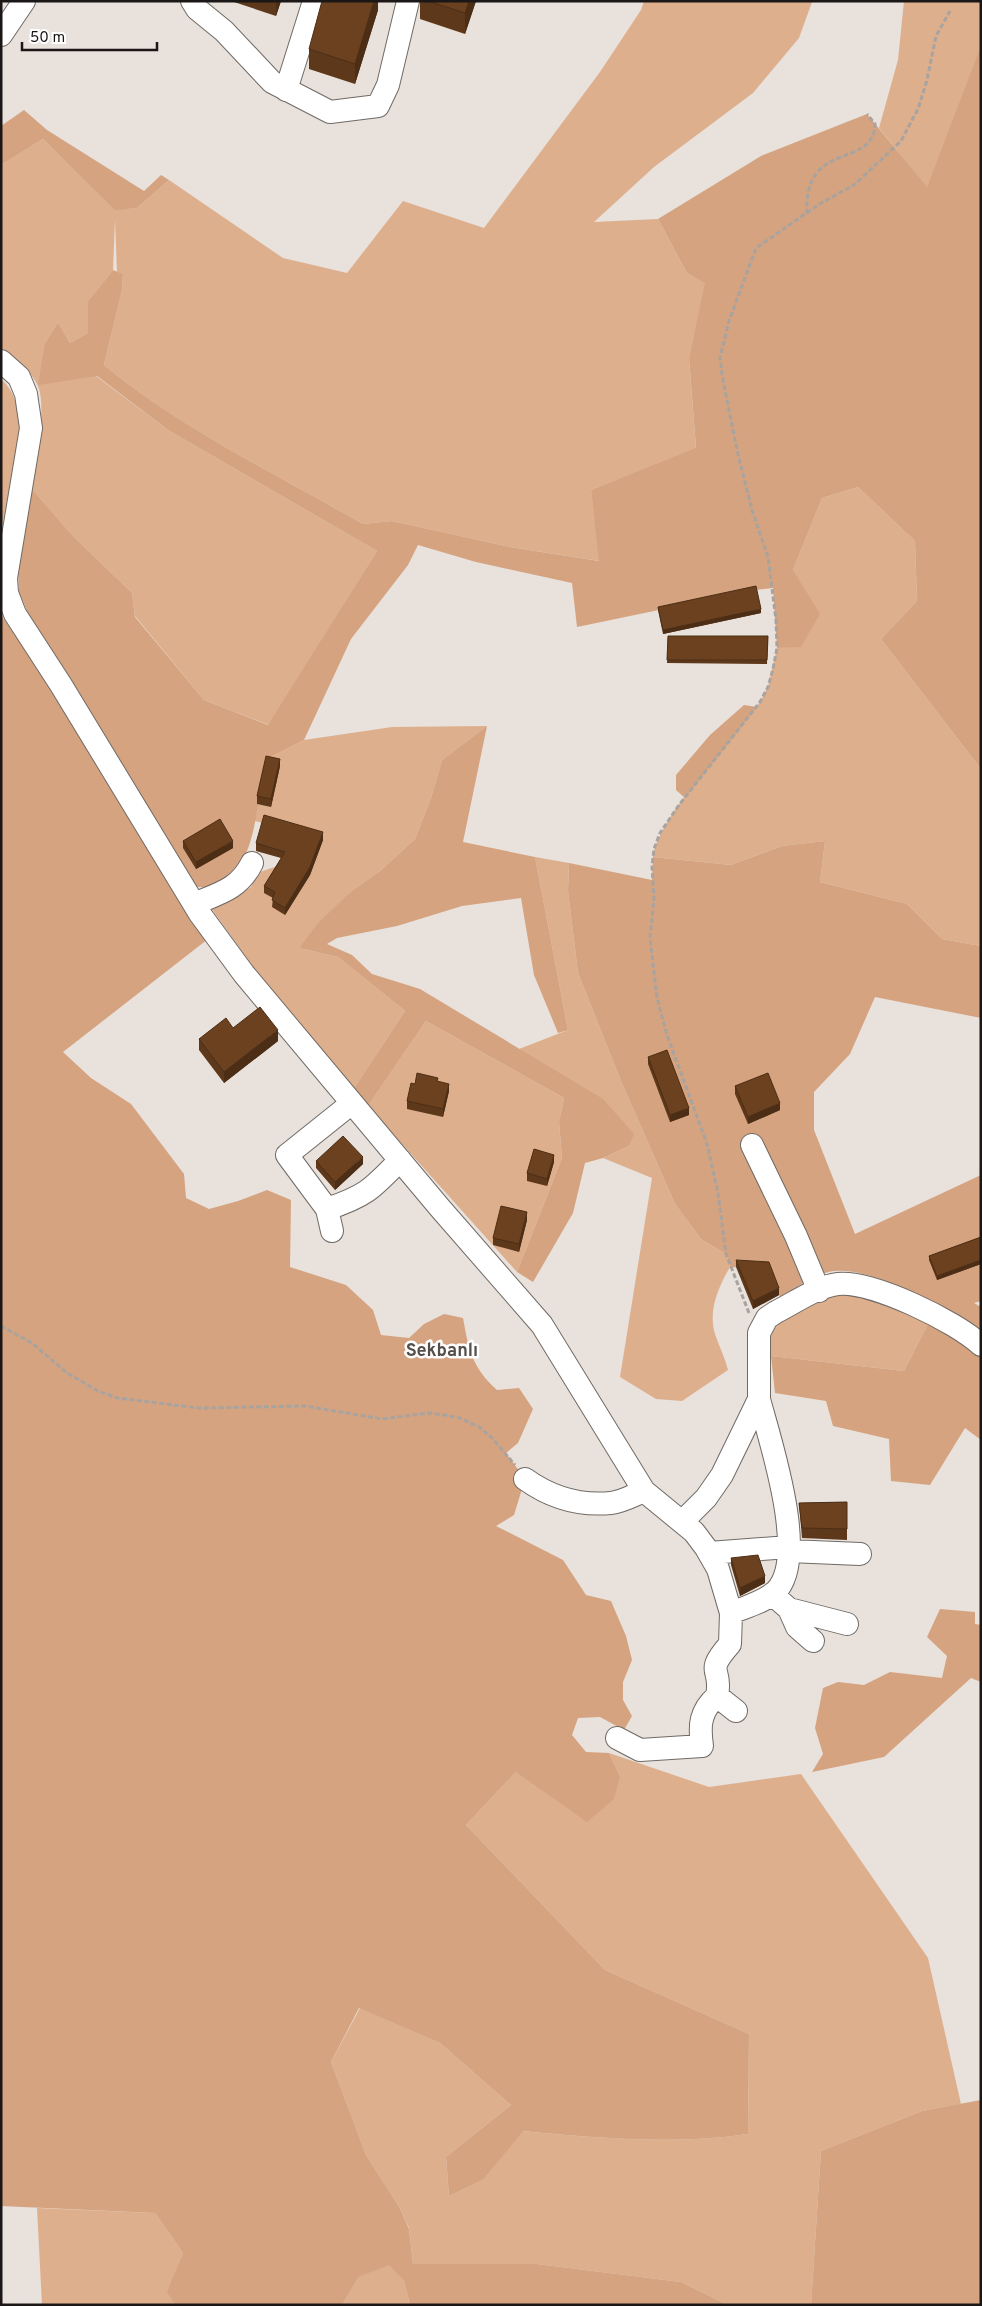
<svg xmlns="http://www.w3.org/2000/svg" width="982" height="2306" viewBox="0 0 982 2306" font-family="Overpass,sans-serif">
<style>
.green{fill:#deaf8d}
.forest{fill:#d5a37f}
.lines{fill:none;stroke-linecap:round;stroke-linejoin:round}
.minor-casing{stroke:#706a65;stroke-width:24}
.path{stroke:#a9a39f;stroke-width:3;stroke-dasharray:5 2.5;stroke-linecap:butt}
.minor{stroke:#fff;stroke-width:22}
.wall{fill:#5d381b}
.shaded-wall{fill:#4c2e16}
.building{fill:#6c411f;stroke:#4c2e16}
.labels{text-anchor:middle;stroke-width:5;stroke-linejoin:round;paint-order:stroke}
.quarter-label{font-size:18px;font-weight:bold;fill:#554f4b;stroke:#fff}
</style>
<rect width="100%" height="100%" fill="#e8e1dc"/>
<path class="green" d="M644,1L812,2L799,38L753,93L654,167L594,222L658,219L687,273L706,283L689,358L696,449L591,490L600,561L510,547L392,521L363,524C276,474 182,429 104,365L122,290L123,274L117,272L115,220L113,270L88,301V333L70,343L58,322L45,343L96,376L168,430L377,551L269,725L204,700L135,616L132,593L74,537L32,489C35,464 48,405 37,384C29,369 15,357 1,348V165L43,139L115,209L137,208L169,180L283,258L347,273L403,201L484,228L600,72L641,10Z
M904,1H981L980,51L927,188L879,128L898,60Z
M1,379C38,411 10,488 1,530Z
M858,487L915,541L917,601L881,639L981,769V946L942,939L907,904L820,882L825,841L782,846L731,865L653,857C657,817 735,739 760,702L768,687L777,648L801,646L793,570L822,498Z
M487,726L442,760L431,798L415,839L380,871L353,890L299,948L338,957L405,1011L352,1091L256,971L211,908L251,887L257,873L289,862L264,823L254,821L257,804L271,806L267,759L304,740L392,727Z
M535,857L569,863L568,891L578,973L621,1081L675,1204L701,1239L726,1254L730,1267C718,1288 707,1312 716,1337C720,1348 725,1358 728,1370L682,1401L656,1399L620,1377L652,1178L603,1158L629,1146L519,1049L568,1030Z
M426,1021L564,1098L559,1122L562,1158L517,1272L368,1106Z
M832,1293L867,1295L929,1322L904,1371L771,1356C770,1348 769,1339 773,1332C781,1315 815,1301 832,1293Z
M609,1753L709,1787L801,1774L928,1958L961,2104L922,2111L821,2151L811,2305H728L681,2282L537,2264H413L409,2228L400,2208L366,2155L331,2062L360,2008L440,2043L511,2105L446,2157L449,2196L483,2180L522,2131C598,2138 673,2145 748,2134L749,2034L605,1970L466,1825L516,1772L620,1776Z
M37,2208L155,2213L183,2253L168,2292L175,2305H42Z
M389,2264L404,2281L410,2305H342L359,2277Z"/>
<path class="forest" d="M981,46V769L881,639L917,601L915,541L858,487L822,498L793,570L820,614L801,647L777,648L773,588L755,590L577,627L572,583L476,562L418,545L408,565L351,639L304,740L267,759C254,798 261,863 218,885C212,888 202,887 195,887L28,613L19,592L18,570L32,489L74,537L132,593L135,617L204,700L268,725L377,551L168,430L97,376L38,385L45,343L58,322L70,343L88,333V301L113,270L123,274L122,290L104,365C182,429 276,474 363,524L392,521L510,547L599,561L591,490L696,448L689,358L705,283L687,273L658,219L761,156L867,114L927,187Z
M24,110L47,130L144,191L161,175L169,180L137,208L115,210L43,139L1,165V126Z
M1,615L80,728L208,939L63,1052L91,1078L131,1104L184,1174L186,1198L209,1209L238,1201L267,1190L291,1200L290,1267L346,1285L373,1310L381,1335L409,1338L424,1324L444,1314L463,1318C469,1351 472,1367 497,1390L519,1388L533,1409L518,1443L506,1453L525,1479L514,1515L496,1526L563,1560L586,1595L611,1601L626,1636L632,1660L623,1682V1700L632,1716L624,1730L600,1717L578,1718L572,1735L586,1752L609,1753L620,1776L614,1799L587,1822L516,1772L466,1825L605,1970L749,2034L748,2134C673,2145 598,2138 523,2131L483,2180L449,2196L446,2157L511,2105L440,2043L359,2008L331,2062L366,2155L400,2208L409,2229L413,2264H537L681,2282L728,2305H410L404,2281L389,2265L359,2277L342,2305H175L167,2292L183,2253L155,2213L1,2206Z
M744,705L757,707L685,798L676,790V775L710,735Z
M487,726L463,842L535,857L568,1030L558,1033L534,975L521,898L462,906L397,926L337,938L327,944L352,955L372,974L420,989L603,1099L634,1134L629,1146L603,1158L585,1163L573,1213L533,1282L517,1272L562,1158L559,1122L564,1098L426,1021L368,1106L352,1091L405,1011L338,957L299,948L319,922L353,890L380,871L415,839L431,798L442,760Z
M825,841L820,882L907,904L942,939L981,946V1018L875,997L850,1054L814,1092V1130L855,1234L981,1175V1301L974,1303L981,1307V1331C942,1310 872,1263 828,1272C812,1276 794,1289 780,1297L769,1269L730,1267L726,1254L701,1239L675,1204L621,1081L578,973L568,891L569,863L652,880L653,857L731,865L782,846Z
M929,1322L978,1353L981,1358V1440L965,1428L930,1485L891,1481L889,1439L833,1426L826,1401L775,1393L771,1356L904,1371Z
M940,1609L975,1612V1624L981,1625V1682L971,1678L884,1757L812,1772L823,1754L815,1728L823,1688L838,1682L864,1685L890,1672L942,1678L947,1656L927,1637Z
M981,2100V2305H811L821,2151L922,2111Z"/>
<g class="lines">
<g class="minor-casing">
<path id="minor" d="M192,1L197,9L224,31L272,82L330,112L378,106L388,85L408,1
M1,35L24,1
M286,90L314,1
M1,361L19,377L26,394L31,428L6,578L7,593L15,614L61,685L200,914L244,974L440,1208L542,1325L644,1491L694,1532L706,1548L718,1569L731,1613C745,1607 765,1602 776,1591C809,1557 770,1441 759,1399
M194,904C220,893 239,889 252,863
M352,1103L287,1155L327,1209C366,1196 372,1189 400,1160
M752,1145L796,1236L819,1291
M327,1209L332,1231
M525,1479C550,1497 580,1506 611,1503C622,1502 634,1495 644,1491
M682,1522L706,1498L722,1475L759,1399V1333L767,1318L776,1312C794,1303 818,1286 838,1284C873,1281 955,1321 981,1345
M789,1551L860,1554
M709,1553L789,1547
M772,1594L789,1609L847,1624
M789,1609L797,1627L813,1641
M731,1613L730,1644C703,1675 723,1666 717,1696L736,1711
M617,1738L640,1750L702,1746C699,1725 700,1711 717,1696"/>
</g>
<path class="path" d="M807,214C803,138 874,170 875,124L867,114
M749,1313L726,1254L718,1193L707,1144L667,1035L657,998L650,938L654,899L652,866L654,849L660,833L679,805L760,702L768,687L773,669L777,648L776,620L768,557L752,510L737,450L722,375L720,358L729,321L756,248L821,203L854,185L901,141L918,109L927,80L936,36L950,11
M1,1326L32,1343L67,1373L98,1391L117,1398L199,1408L305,1406L382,1419L429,1413L444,1415L460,1418L479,1427L492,1438L515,1465"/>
<use href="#minor" class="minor"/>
</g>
<path class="wall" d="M231,1H281L276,16Z
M378,1V10L355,84L309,69V49Z
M420,1H476L465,34L420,19Z
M658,607L761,613L663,634L658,610Z
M668,636H768L767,664L667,663Z
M280,766L271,807L257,804V796Z
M323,840L310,875L285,915L272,907L273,898L264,893V886L281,858L256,851V843Z
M183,841L233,848L196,869L183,848Z
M233,1028L278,1041L224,1083L199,1050V1039Z
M648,1057L689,1115L670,1122L648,1064Z
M438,1081L449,1091L443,1117L407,1109V1101L415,1084Z
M735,1086L780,1110L748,1124L735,1094Z
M316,1161L363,1164L335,1190L316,1168Z
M554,1162L547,1186L527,1181V1173Z
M527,1220L519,1252L493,1245V1238Z
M981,1237V1264L937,1280L929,1260V1256Z
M736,1260L779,1295L753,1309L736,1267Z
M847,1502V1540L802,1538L799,1503Z
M731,1558L765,1583L740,1596L731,1565Z"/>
<path class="shaded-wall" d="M276,1H281L276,16Z
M374,1H378V10L355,84V64Z
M469,1H476L465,34V13Z
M761,609V613L663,634V630Z
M280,759V766L271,807V799Z
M323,832V840L310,875L285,915V908Z
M233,841V848L196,869V862Z
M278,1030V1041L224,1083V1072Z
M449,1084V1091L443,1117V1109Z
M780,1103V1110L748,1124V1117Z
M689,1108V1115L670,1122V1115Z
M554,1155V1162L547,1186V1179Z
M363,1157V1164L335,1190V1182Z
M527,1212V1220L519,1252V1244Z
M981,1260V1264L937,1280V1276Z
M779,1288V1295L753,1309V1301Z
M765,1576V1583L740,1596V1588Z"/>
<path class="building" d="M322,1H374L355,64L309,49Z
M428,1H469L465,13Z
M756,586L761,609L663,630L658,607Z
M668,636H768L767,660H667Z
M266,756L280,759L271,799L257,796Z
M264,815L323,832L310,867L285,908L272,900L275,892L264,886L285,852L256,843Z
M220,819L233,841L196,862L183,841Z
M260,1007L278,1030L224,1072L199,1039L226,1018L233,1028Z
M667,1050L689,1108L670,1115L648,1057Z
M417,1073L438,1078L437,1081L449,1084L443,1109L407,1101L411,1083L415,1084Z
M768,1073L780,1103L748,1117L735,1086Z
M343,1136L363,1157L335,1182L316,1161Z
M534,1149L554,1155L547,1179L527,1173Z
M501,1206L527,1212L519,1244L493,1238Z
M981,1237V1260L937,1276L929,1256Z
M736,1260L769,1262L779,1288L753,1301Z
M847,1502V1529L802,1528L799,1503Z
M758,1555L765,1576L740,1588L731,1558Z"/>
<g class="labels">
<g class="quarter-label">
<text x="442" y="1356">Sekbanlı</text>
</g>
</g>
<rect width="982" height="2306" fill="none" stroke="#1a1716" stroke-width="5"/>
<path d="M22 42v8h135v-8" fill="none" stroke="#1a1716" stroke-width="2.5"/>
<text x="30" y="42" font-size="15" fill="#1a1716" stroke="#ffffff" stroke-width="4" paint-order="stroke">50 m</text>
</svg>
